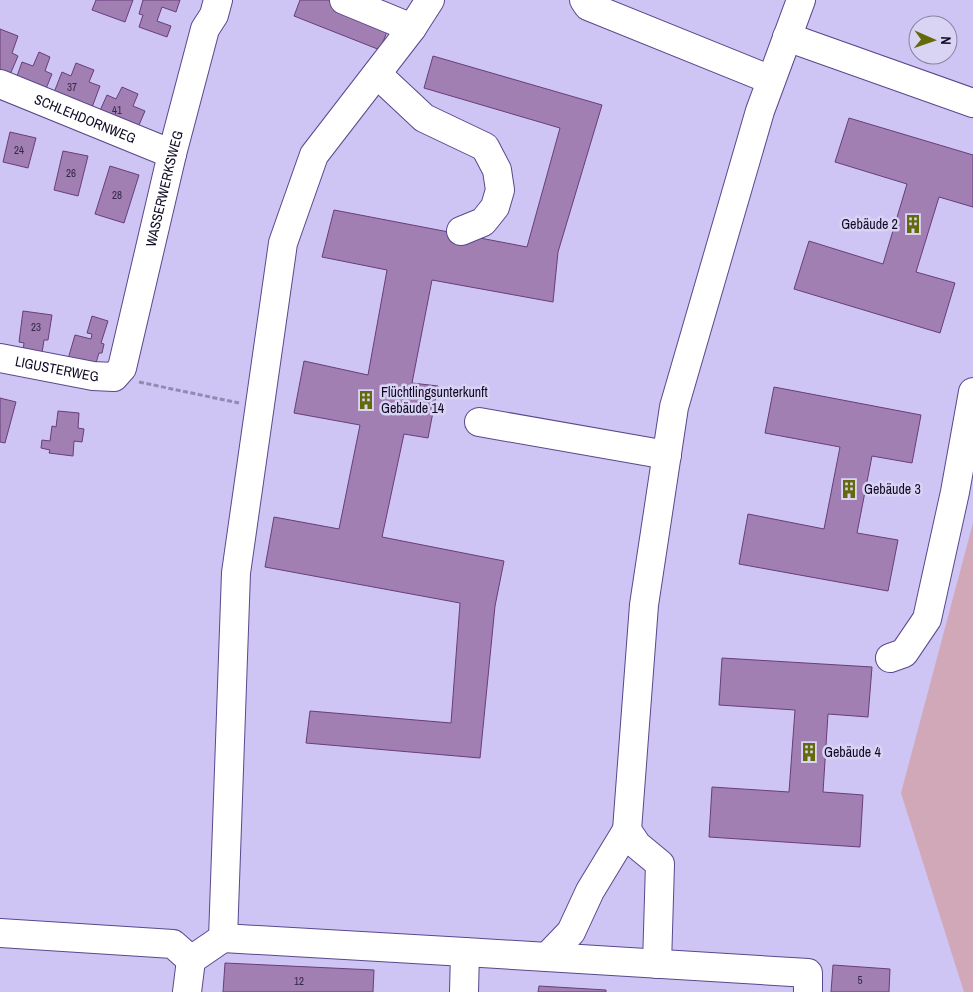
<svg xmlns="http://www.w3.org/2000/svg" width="973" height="992" viewBox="0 0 973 992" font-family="'Archivo Narrow',sans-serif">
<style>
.green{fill:#d1a8b7}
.building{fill:#a17fb3;stroke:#683d7c}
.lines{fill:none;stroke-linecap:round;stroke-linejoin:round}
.minor-casing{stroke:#5a488c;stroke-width:30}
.path{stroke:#928ab2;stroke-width:3;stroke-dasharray:5 2.5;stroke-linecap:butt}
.minor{stroke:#fff;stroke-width:28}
.labels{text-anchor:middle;stroke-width:5;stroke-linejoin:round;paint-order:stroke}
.number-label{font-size:11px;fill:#362748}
.street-label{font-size:14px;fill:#120a25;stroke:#dad4f4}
.poi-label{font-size:14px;fill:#120a25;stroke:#dad4f4;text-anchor:start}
</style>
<rect width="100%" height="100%" fill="#cec5f4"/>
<path class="green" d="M973,523V992H964L901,793Z"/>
<path class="building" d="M96,0H133L125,22L92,10Z
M143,0H180L176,12L162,7L157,21L171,26L167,37L139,27L143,15L139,14Z
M300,0H337L391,21L380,50L294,16Z
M0,29L18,36L12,53L18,56L9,77L0,74Z
M39,52L50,57L45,71L52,74L45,91L16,79L22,62L33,66Z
M433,56L602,105L558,252L553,302L432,280L412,383L438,386L428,438L404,434L382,537L504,561L495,606L480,758L306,743L310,711L451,723L460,603L265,567L274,517L339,529L360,425L294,413L304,361L368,375L387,270L322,257L334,210L527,247L560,128L424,88Z
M76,63L94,70L89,82L100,86L91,110L53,95L62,72L71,76Z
M122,87L138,94L133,106L145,111L136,132L98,115L107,95L116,99Z
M849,118L973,155V207L939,197L916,272L955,283L940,333L794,289L809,241L883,264L907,184L835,162Z
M10,132L36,138L28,168L3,162Z
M63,151L88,156L78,196L54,190Z
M110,166L139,175L124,223L95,214Z
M23,311L52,315L48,340H44L42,353L23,351L24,343L19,342Z
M92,316L108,321L101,343L104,344L102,353H99L95,366L68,359L75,335L91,339L92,334L87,333Z
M774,387L921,415L912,463L872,456L857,533L898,540L888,591L739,564L748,514L824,529L840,447L765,433Z
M0,398L16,402L5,443L0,442Z
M58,411L79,413L78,428L84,429L82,442L74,441L73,456L49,453L50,450L41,448L42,440L50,441L52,426L56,427Z
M722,658L872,667L868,717L828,714L823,792L863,795L860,847L709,837L712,787L789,792L795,710L719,705Z
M225,963L374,970L373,992H223Z
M833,965L890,969L889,992H831Z
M539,986L606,990V992H538Z"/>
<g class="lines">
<g class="minor-casing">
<g id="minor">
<path d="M344,0L412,28"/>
<path d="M584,0L588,6L771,80"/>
<path d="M787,37L973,103"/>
<path d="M377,74L424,118L485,147L497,170L500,190L495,207L483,222L461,231"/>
<path id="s1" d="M0,84L172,154"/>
<path id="s2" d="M0,358L93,376L114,377L122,368L172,154L205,29L214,15L218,0"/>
<path d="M479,422L667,455"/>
<path d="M890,658L904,653L927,619L955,492L973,392"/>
<path d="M0,933L173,944L191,960"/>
<path d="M223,938L465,952L464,992"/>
<path d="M465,952L808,973V992"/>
<path d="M547,957L571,932L590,891L627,830"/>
<path d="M657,964L660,864L637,845L627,830L644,605L674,407L760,111L801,0"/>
<path d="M187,992L191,960L223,938L236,573L283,243L314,155L412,28L430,0"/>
</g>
</g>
<path class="path" d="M139,382L239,403"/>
<use href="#minor" class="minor"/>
</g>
<defs>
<g id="building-bare" transform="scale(1.5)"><path d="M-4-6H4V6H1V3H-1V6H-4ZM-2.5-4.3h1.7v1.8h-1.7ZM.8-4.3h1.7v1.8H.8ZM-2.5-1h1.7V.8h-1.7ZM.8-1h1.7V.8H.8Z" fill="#646a0c" stroke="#dad4f4" stroke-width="2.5" paint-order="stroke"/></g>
</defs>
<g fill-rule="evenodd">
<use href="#building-bare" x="913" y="224"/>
<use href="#building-bare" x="366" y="400"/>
<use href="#building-bare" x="849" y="489"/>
<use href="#building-bare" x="809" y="752"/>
</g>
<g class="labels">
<g class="number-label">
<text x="72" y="91">37</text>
<text x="117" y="114">41</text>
<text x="19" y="154">24</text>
<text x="71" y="177">26</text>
<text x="117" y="199">28</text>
<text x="36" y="331">23</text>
<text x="860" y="984">5</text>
<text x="299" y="985">12</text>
</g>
<g class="street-label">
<text dy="5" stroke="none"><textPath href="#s1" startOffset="92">SCHLEHDORNWEG</textPath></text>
<text dy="5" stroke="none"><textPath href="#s2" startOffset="312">WASSERWERKSWEG</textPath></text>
<text dy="5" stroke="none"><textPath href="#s2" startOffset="58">LIGUSTERWEG</textPath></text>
</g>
<g class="poi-label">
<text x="898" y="229" text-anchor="end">Gebäude 2</text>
<text x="381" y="397">Flüchtlingsunterkunft<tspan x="381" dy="16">Gebäude 14</tspan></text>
<text x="864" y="494">Gebäude 3</text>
<text x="824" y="757">Gebäude 4</text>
</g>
</g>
<g transform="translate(933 40) rotate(92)"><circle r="24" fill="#dad4f4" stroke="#8a83a1"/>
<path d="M0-4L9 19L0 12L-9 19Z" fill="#646a0c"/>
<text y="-8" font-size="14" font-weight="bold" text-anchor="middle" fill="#120a25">N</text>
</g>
</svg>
